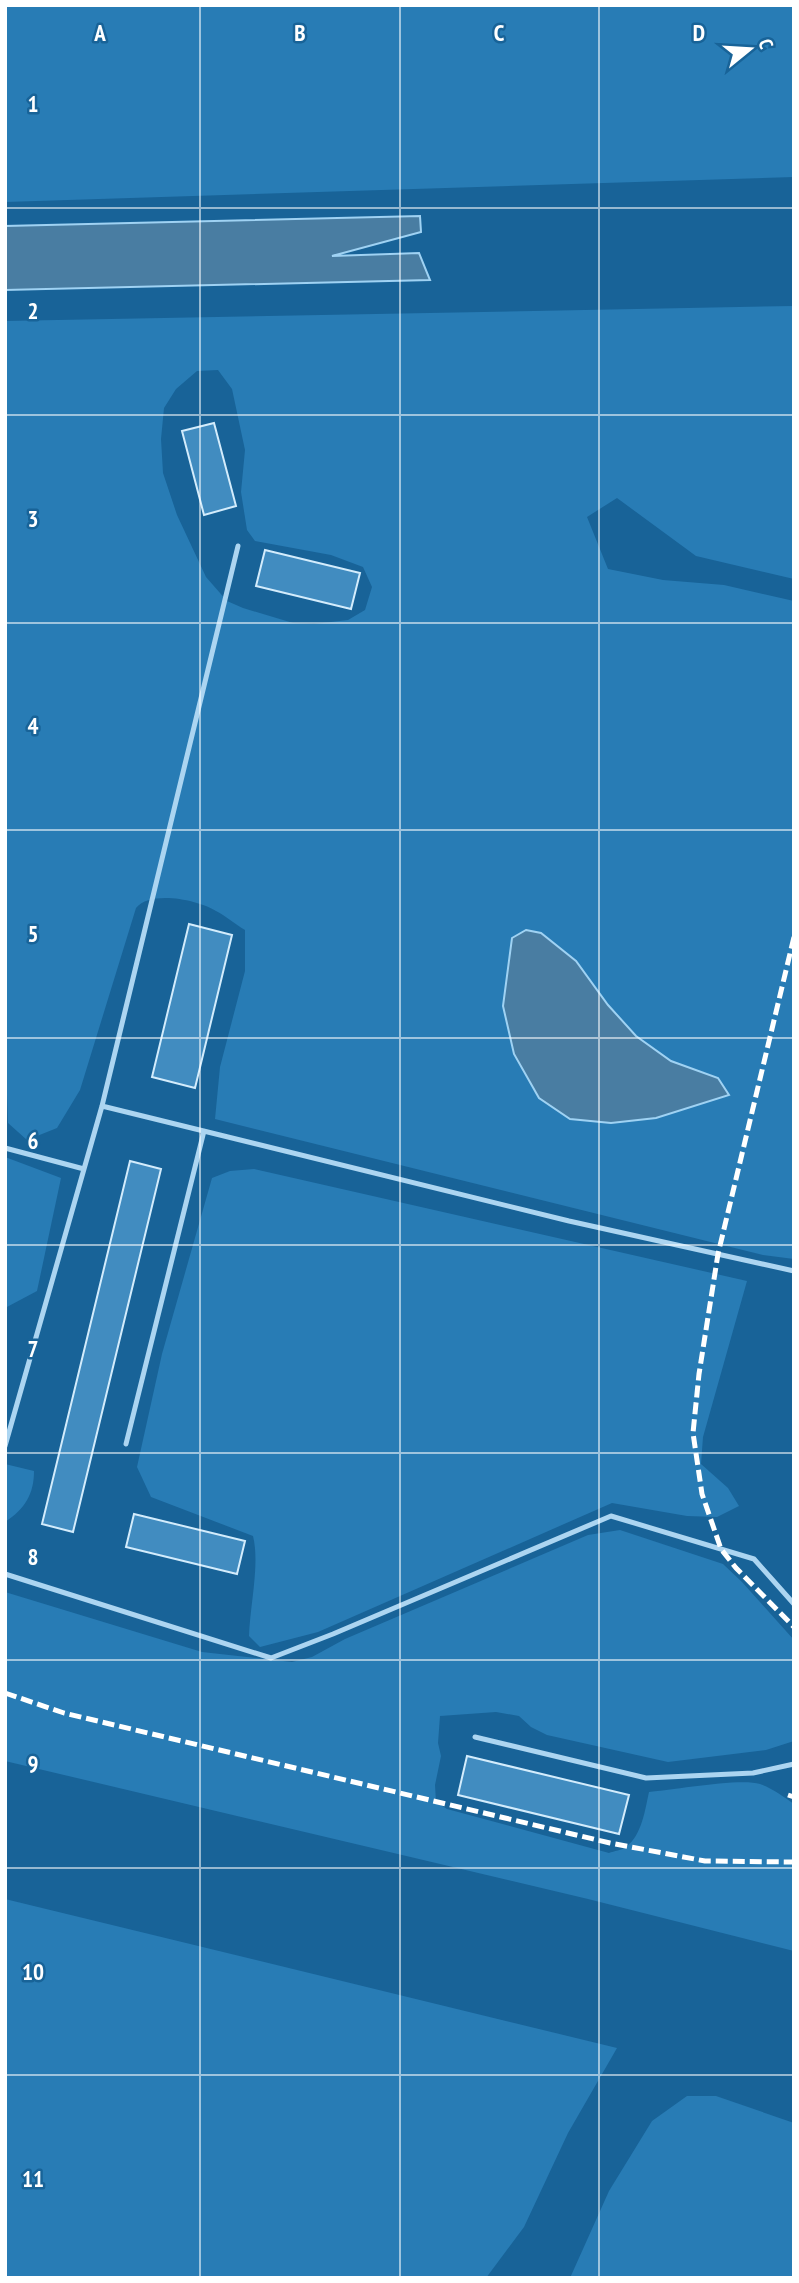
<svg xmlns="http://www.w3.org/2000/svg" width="799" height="2283" viewBox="0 0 799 2283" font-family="'PT Sans Narrow',sans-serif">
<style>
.green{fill:#287cb5;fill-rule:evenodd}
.water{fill:#497da2;stroke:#9fd2f3;stroke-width:2}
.building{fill:#418cc0;stroke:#d3ecfc;stroke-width:2}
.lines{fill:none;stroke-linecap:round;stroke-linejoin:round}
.service{stroke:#acd5f1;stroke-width:5}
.rail{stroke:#fff;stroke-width:5;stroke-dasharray:12 5;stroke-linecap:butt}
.grid{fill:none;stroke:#fff;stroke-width:2;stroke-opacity:0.55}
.grid-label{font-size:23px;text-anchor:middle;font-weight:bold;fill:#fff;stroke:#186398;stroke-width:5;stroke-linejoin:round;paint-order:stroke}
</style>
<rect width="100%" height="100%" fill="#186398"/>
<path class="green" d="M5,5H794V177L5,202Z
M794,306V579L696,556L617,498L587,517L608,569L663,580L724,585L794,601V1259L763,1255L215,1119L220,1067L245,971V930C235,924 226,916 216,911C198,900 151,890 136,908L80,1090L57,1128L27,1140L8,1123L5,1039V321ZM218,370L232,389L245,450L241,492L247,530L255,541L331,555L363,567L372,587L365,610L348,620L314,624L293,623L243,608L227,601L206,577L177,515L163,473L161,439L164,408L176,389L197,371Z
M5,1157L61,1178L37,1291L5,1308Z
M254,1169L747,1281L703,1437L701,1464L728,1488L739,1506L717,1517L687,1516L612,1503L318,1632L260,1647L249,1636C250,1605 260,1564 253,1536L151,1497L137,1467L162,1354L212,1178L230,1171Z
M5,1464L34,1471C34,1494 25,1509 5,1522Z
M620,1530L723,1564L742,1582L794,1640V1741L766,1750L668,1762L547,1735L531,1727L519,1716L496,1712L440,1716L438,1743L441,1756L435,1785L436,1802L447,1809L609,1853C614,1851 622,1850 626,1847C642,1835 645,1810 649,1792C674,1790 739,1778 760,1784C772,1788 784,1797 794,1804V1951L588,1899L5,1761V1592L202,1652L292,1662L312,1657L345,1639L588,1535Z
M5,1899L617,2048L568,2133L524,2227L486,2278H5Z
M687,2096H716L794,2123V2278H570L609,2191L652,2121Z"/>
<path class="water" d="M420,216L421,232L332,256L419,253L430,280L5,290V226Z
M526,930L541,933L576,961L608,1005L636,1036L671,1061L718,1078L729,1095L656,1118L611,1123L570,1119L539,1098L514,1054L503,1006L512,938Z"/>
<path class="building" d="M214,423L236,506L204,515L182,431Z
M265,550L360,573L351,609L256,586Z
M189,924L232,935L195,1088L152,1077Z
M130,1161L161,1169L73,1532L42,1524Z
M134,1514L245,1541L237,1574L126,1547Z
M467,1756L629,1795L619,1834L458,1795Z"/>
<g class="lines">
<path class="service" d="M102,1106L569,1221L794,1271
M5,1148L84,1169
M126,1444L204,1131
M5,1446L102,1106L238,546
M5,1574L271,1658L333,1634L611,1516L754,1559L794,1604
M475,1737L646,1778L753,1773L794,1764"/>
<path class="rail" d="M794,937L718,1254L699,1374L693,1433L702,1494L721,1549L736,1568L794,1627
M5,1693L64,1713L610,1843L705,1861L794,1862
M788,1795L794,1797"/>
</g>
<path class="grid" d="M200,5V2278M400,5V2278M599,5V2278M5,208H794M5,415H794M5,623H794M5,830H794M5,1038H794M5,1245H794M5,1453H794M5,1660H794M5,1868H794M5,2075H794"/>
<g class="grid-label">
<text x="100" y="41">A</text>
<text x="300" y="41">B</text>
<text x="499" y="41">C</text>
<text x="699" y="41">D</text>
<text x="33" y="112">1</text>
<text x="33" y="319">2</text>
<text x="33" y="527">3</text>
<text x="33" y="734">4</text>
<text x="33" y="942">5</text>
<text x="33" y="1149">6</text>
<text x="33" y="1357">7</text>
<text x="33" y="1565">8</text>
<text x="33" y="1772">9</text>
<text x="33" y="1980">10</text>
<text x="33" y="2187">11</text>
</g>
<rect width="799" height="2283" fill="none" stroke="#ffffff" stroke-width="14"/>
<g transform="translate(750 49) rotate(72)" stroke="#186398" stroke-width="5" paint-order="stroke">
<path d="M0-5L12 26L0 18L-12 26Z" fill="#ffffff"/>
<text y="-10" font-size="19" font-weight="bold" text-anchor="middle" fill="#ffffff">С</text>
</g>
</svg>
